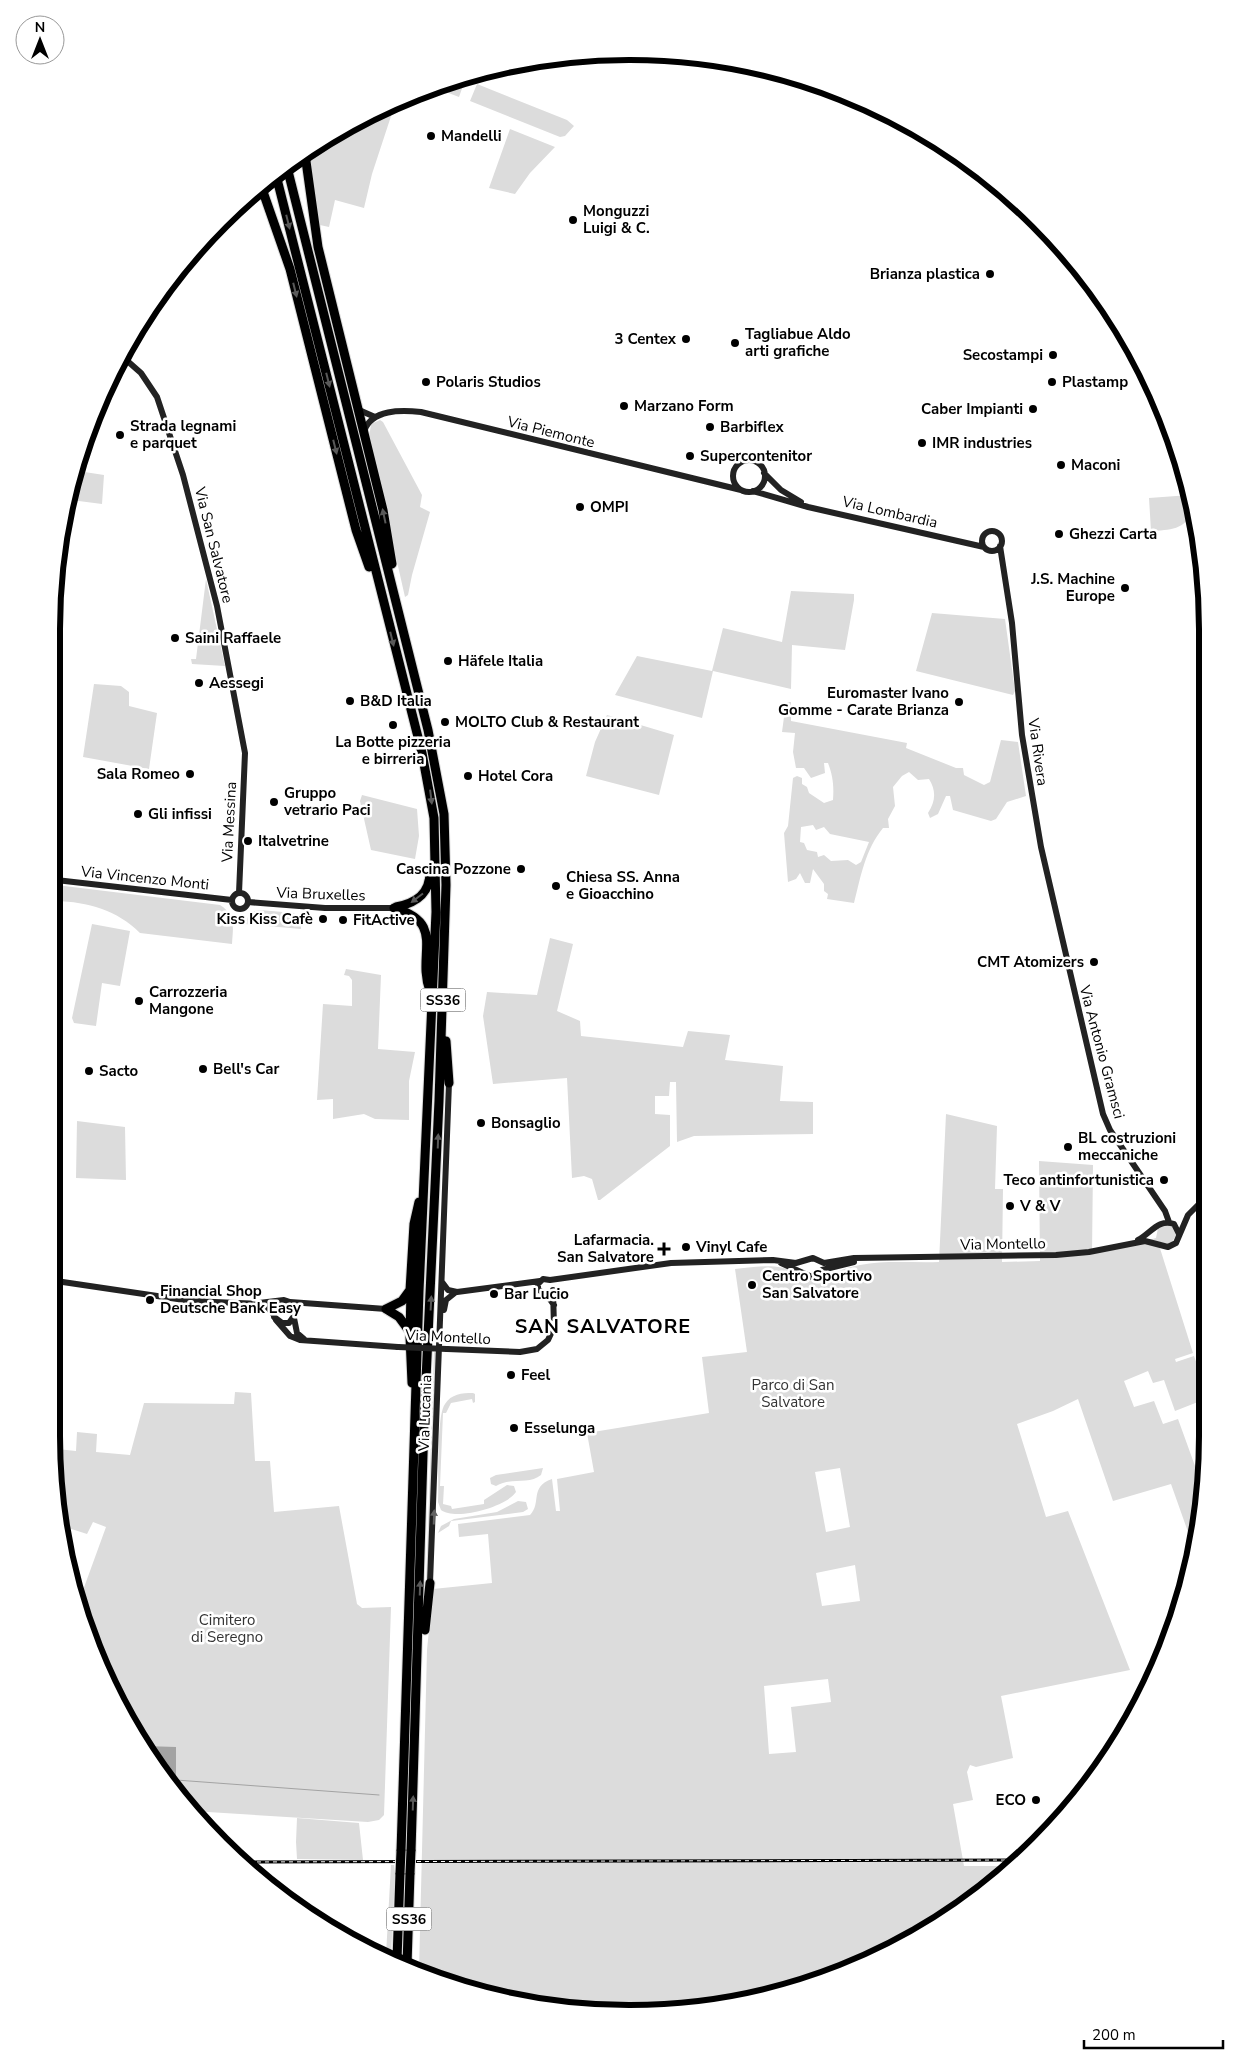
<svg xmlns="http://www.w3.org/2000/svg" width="1259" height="2065" viewBox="0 0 1259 2065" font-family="'Nunito Sans',sans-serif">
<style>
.green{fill:#dcdcdc;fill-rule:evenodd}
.water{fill:#a3a3a3}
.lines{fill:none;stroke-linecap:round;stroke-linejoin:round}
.stream{stroke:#a3a3a3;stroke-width:1}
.highway-casing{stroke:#dbdbdb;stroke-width:11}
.secondary{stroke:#222;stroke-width:6}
.highway{stroke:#000;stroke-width:9}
.rail-casing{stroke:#000;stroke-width:3}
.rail{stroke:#fff;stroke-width:1;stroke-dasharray:4;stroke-linecap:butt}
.highway-bridge-casing{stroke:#dbdbdb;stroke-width:11;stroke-linecap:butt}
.secondary-bridge{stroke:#222;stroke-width:6}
.highway-bridge{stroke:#000;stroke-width:9}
.oneway{fill:#595959}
.oneway2{fill:#646464}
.poi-dot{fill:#000;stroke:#fff;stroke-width:2}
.labels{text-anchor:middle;stroke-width:5;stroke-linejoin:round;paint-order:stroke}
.shield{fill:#fff;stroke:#4c4c4c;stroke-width:1}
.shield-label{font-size:14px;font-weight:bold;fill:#000}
.poi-label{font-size:15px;font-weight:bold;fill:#000;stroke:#fff;text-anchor:start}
.street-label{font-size:15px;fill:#000;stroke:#fff}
.park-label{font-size:15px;fill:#333;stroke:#fff}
.district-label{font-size:20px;font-weight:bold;letter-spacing:1px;fill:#000;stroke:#fff}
.rim{fill:none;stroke:#000;stroke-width:6}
</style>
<rect width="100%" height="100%" fill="#fff"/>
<path class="green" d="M461,78L465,80L459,97L433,87Z
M477,84L567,120L574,126L565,136L560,137L470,101Z
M395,104L372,174L364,208L335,200L329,227L320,225L310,175V151L340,129Z
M510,129L555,147L530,173L515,194L489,188Z
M380,420L383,422L422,495L420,507L430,512L412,575L408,595L405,597L369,438L371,424Z
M78,471L104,475L102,504L71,500Z
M1190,495L1193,510C1186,530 1169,530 1151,531L1149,498Z
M206,579L225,666L192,664L191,659H196Z
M791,591L854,594V600L845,650L792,645L791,689L713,671L702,718L615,695L637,656L712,671L723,628L782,642Z
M932,613L1005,619L1015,691L1013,695L916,671Z
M94,684L121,686L129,692V706L157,713L149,769L83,757Z
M786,702H791V721L907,743L906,748L956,768H963L964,775L984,785L990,782L1001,740L1018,742L1026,796L1007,802L996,819L991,821L953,810L950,796H946L938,814L930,818L928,813C936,801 936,790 929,779L918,780L909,772L902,776L893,787L895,806L888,819L889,828H883C865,850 861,876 854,903L827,899L828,894L824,891V884L813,869L810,883H805L800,873L796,879L788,882L784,833L788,826L793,778L797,776L802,778V784L807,787L809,793L824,803L833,800C834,786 833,776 828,763H824L825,773L811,778L804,768H796L793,752L795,733L782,732ZM813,825L816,830L824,827L830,834L869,842L861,862L856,865L848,860L831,861L824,855L818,857L817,852L807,850L804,843L800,842L801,827Z
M607,715L674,735L659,795L586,776L595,742Z
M362,795L417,809L419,836L415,859L371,850L360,801Z
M56,885L220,905C236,915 233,927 232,944L140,933C117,910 88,902 56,901Z
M260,910L294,913L301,923V929L245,924L250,912Z
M92,924L130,931L120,986L102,983L96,1026L74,1023L72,1018Z
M550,938L573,944L557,1011L580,1021L581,1036L683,1047L688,1031L730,1035L725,1060L783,1066L780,1101L813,1102V1134L694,1136L677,1142L676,1082H670L669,1096H655V1114L670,1115V1146L600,1200H598L592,1179L584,1176L572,1178L567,1078L493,1084L483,1016L487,992L537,995Z
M346,969L381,975L378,1049L415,1052L409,1081V1120L375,1119L364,1114L333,1119V1099L317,1100L323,1004L352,1006V980L349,976L344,975Z
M946,1114L997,1126L995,1189H1003L1002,1262L1040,1261L1039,1161L1093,1165L1092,1254L1156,1238L1158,1228L1168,1225L1174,1227L1177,1235L1170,1244L1158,1242L1193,1353L1175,1359L1176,1362L1194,1356L1203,1381V1400L1175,1411L1164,1380L1153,1383L1148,1371L1124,1381L1134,1407L1154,1401L1163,1424L1178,1419L1199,1477L1203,1476V1511L1193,1546L1171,1484L1113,1501L1078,1399L1053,1411L1017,1424L1046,1517L1068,1511L1130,1670L1001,1696L1013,1758L976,1767L970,1765L967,1772L973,1800L953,1804L964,1866H1012L951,1916L911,1927L913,1935L815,1983L705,2009L629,2014L517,2003L444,1983L419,1971L427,1650L433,1589L492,1583L488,1534L459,1537L458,1524L530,1515C542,1503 529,1487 552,1479L556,1511H560L557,1479L594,1472L587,1433L709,1413L702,1357L747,1352L735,1269C755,1267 791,1260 803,1281C824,1280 840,1268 860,1265C885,1260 913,1263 939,1262ZM840,1468L850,1527L826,1532L815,1472ZM855,1565L860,1601L822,1606L816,1573ZM828,1679L831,1702L791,1707L796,1752L769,1754L764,1686Z
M77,1121L125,1127L126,1180L76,1178Z
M434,1352L438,1353L428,1584H426Z
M235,1392L251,1393L255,1461H270L274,1512L339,1506L357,1604L362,1608L391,1607L384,1815L379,1820L368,1822L192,1811L171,1787L111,1692L82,1621L78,1604L106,1527L93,1522L87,1534L59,1525L56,1511L57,1449L76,1451L77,1432L97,1434L96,1452L130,1455L144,1403L234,1404Z
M473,1393L475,1394V1402L473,1403L472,1399L451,1403L446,1413H443L440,1486H444L443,1504L451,1506L452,1509L484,1504V1500L507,1485L514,1486L516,1492C506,1507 456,1521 441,1510L438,1502C439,1483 436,1416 445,1404C451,1394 462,1393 473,1393Z
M543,1468L541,1475C529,1485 511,1477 496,1486L491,1484L490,1478L496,1475Z
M518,1501L526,1502L528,1509L523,1512L451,1521L449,1526L438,1533L441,1526L454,1519L497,1512Z
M297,1818L359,1823L363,1860L297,1859L296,1842Z
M391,1865H394L395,1873L391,1957L386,1955Z"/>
<path class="water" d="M145,1746L176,1747V1793L171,1787Z"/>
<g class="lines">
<path class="stream" d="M176,1780L379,1795"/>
<g class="highway-casing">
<path id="highway" d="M305,154L318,247L383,510L392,564
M287,167L428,730L444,814L446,885L439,1101L424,1422L411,1851
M276,175L422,753L434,818L436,912L419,1291L401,1851
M261,186L290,269L356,530L369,567
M396,907C416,903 430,894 430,872
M394,908C447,923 416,954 430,991
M446,1041L449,1083
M411,1288L410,1337L412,1383
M386,1309L402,1301L410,1290L414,1224L419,1202
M386,1309L399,1317L410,1332
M425,1630L430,1583
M397,1960L400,1873
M407,1965L410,1873"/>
</g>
<path class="secondary" d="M124,358L141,373L157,397L183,475L217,606L245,753L239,893
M359,410L375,417
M364,431C372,409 401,410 421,412L741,490
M733 476a16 16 0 1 1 32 0a16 16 0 1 1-32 0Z
M764,473L781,490L801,502
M753,491L808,507L984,547
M982 541a10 10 0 1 1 20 0a10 10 0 1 1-20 0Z
M1000,546L1012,623L1022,735L1041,847L1103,1114L1110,1130L1165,1211L1169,1222
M56,880L232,900
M232 901a8 8 0 1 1 16 0a8 8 0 1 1-16 0Z
M248,902L325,908H394
M1138,1240C1150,1234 1159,1218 1174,1224L1179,1234
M781,1263L812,1277L822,1270L854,1262
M56,1281L191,1301L261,1304L268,1308L273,1314
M442,1282L448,1290L457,1292L540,1281
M290,1302L386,1309
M259,1303L284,1300L290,1302L296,1313L289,1323H282L274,1317L273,1308L279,1301
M554,1305L549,1298L538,1289V1284L543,1279L550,1280L671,1263L773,1260L796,1263L813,1258L824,1263L854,1258L1056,1255L1089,1252L1145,1241L1168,1247L1176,1243L1188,1215L1204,1199
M444,1310L446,1300L456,1292
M294,1318L297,1333L304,1339
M276,1320L290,1336L300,1340L398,1347
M447,1349L520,1352L537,1349L548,1340L554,1327L553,1290
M430,1583L449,1083"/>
<use href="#highway" class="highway"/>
<g class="rail-casing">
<path id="rail" d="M241,1862L1019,1860"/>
</g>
<use href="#rail" class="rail"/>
<g class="highway-bridge-casing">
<path id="highway-bridge" d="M400,1873L401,1851
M410,1873L411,1851"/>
</g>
<path class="secondary-bridge" d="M398,1347L447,1349"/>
<use href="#highway-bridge" class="highway-bridge"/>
</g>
<defs><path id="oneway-solid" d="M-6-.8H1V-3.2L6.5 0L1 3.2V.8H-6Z" transform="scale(1.25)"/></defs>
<g class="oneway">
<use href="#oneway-solid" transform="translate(288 222) rotate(76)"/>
<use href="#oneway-solid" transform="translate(295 290) rotate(76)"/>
<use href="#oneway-solid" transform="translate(328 380) rotate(76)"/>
<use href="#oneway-solid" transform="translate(335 447) rotate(76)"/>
<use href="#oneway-solid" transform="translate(384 516) rotate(-102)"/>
<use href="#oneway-solid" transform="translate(392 639) rotate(76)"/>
<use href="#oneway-solid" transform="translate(431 797) rotate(83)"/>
<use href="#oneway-solid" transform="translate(417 898) rotate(143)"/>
<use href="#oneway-solid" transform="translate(438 1141) rotate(-88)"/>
<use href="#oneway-solid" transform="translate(431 1303) rotate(-87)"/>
<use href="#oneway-solid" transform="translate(420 1588) rotate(-88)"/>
<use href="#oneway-solid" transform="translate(413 1803) rotate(-88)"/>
</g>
<use class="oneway2" href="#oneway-solid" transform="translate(434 1517) rotate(-88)"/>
<g class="poi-dot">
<circle cx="431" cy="136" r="5"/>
<circle cx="573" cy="220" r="5"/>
<circle cx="990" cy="274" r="5"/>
<circle cx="686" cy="339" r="5"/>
<circle cx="735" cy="343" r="5"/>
<circle cx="1053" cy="355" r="5"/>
<circle cx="426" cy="382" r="5"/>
<circle cx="1052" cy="382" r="5"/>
<circle cx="624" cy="406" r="5"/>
<circle cx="1033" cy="409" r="5"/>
<circle cx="710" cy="427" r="5"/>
<circle cx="120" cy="435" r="5"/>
<circle cx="922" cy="443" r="5"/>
<circle cx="690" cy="456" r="5"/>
<circle cx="1061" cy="465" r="5"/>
<circle cx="580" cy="507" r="5"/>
<circle cx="1059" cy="534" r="5"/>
<circle cx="1125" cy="588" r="5"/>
<circle cx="175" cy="638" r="5"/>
<circle cx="448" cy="661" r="5"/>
<circle cx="199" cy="683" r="5"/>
<circle cx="350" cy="701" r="5"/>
<circle cx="959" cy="702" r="5"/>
<circle cx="445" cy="722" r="5"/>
<circle cx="393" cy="725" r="5"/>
<circle cx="190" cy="774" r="5"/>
<circle cx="468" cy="776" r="5"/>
<circle cx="274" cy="802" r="5"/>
<circle cx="138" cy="814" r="5"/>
<circle cx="248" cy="841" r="5"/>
<circle cx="521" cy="869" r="5"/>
<circle cx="556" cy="886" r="5"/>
<circle cx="323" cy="919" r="5"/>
<circle cx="343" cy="920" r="5"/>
<circle cx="1094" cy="962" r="5"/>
<circle cx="139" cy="1001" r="5"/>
<circle cx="203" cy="1069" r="5"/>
<circle cx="89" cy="1071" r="5"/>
<circle cx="481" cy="1123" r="5"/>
<circle cx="1068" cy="1147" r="5"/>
<circle cx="1164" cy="1180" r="5"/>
<circle cx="1010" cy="1206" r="5"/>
<circle cx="686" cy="1247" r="5"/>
<path d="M661.5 1241.5h5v5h5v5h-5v5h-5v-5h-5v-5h5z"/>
<circle cx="752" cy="1285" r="5"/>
<circle cx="494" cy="1294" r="5"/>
<circle cx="150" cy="1300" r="5"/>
<circle cx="511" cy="1375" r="5"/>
<circle cx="514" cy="1428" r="5"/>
<circle cx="1036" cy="1800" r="5"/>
</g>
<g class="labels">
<g class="shield">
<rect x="420.5" y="988.5" width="45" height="23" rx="4"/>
<rect x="386.5" y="1907.5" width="45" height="23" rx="4"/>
</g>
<g class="shield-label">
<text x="443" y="1005">SS36</text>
<text x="409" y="1924">SS36</text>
</g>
<g class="poi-label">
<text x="441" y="141">Mandelli</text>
<text x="583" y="216">Monguzzi<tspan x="583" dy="17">Luigi &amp; C.</tspan></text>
<text x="980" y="279" text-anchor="end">Brianza plastica</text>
<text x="745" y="339">Tagliabue Aldo<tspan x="745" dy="17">arti grafiche</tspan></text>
<text x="676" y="344" text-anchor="end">3 Centex</text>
<text x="1043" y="360" text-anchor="end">Secostampi</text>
<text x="436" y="387">Polaris Studios</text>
<text x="1062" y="387">Plastamp</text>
<text x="634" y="411">Marzano Form</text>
<text x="1023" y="414" text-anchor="end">Caber Impianti</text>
<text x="130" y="431">Strada legnami<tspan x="130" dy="17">e parquet</tspan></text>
<text x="720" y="432">Barbiflex</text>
<text x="932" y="448">IMR industries</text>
<text x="700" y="461">Supercontenitor</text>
<text x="1071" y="470">Maconi</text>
<text x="590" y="512">OMPI</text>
<text x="1069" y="539">Ghezzi Carta</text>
<text x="1115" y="584" text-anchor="end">J.S. Machine<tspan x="1115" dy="17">Europe</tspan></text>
<text x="185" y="643">Saini Raffaele</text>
<text x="458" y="666">Häfele Italia</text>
<text x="209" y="688">Aessegi</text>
<text x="949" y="698" text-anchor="end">Euromaster Ivano<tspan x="949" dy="17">Gomme - Carate Brianza</tspan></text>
<text x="360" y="706">B&amp;D Italia</text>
<text x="455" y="727">MOLTO Club &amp; Restaurant</text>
<text x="393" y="747" text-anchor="middle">La Botte pizzeria<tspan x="393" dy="17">e birreria</tspan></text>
<text x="180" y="779" text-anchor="end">Sala Romeo</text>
<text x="478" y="781">Hotel Cora</text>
<text x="284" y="798">Gruppo<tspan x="284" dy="17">vetrario Paci</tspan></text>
<text x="148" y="819">Gli infissi</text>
<text x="258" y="846">Italvetrine</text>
<text x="511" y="874" text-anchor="end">Cascina Pozzone</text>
<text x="566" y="882">Chiesa SS. Anna<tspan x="566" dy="17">e Gioacchino</tspan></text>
<text x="313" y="924" text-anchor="end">Kiss Kiss Cafè</text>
<text x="353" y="925">FitActive</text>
<text x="1084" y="967" text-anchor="end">CMT Atomizers</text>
<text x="149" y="997">Carrozzeria<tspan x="149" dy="17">Mangone</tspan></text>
<text x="213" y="1074">Bell's Car</text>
<text x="99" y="1076">Sacto</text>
<text x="491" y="1128">Bonsaglio</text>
<text x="1078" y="1143">BL costruzioni<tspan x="1078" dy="17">meccaniche</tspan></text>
<text x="1154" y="1185" text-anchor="end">Teco antinfortunistica</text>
<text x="1020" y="1211">V &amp; V</text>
<text x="654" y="1245" text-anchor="end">Lafarmacia.<tspan x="654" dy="17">San Salvatore</tspan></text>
<text x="696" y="1252">Vinyl Cafe</text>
<text x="762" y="1281">Centro Sportivo<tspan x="762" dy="17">San Salvatore</tspan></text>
<text x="160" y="1296">Financial Shop<tspan x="160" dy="17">Deutsche Bank Easy</tspan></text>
<text x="504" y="1299">Bar Lucio</text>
<text x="521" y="1380">Feel</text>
<text x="524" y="1433">Esselunga</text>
<text x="1026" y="1805" text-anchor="end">ECO</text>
</g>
<g class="street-label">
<text transform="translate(551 432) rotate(14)" y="5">Via Piemonte</text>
<text transform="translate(890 512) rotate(13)" y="5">Via Lombardia</text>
<text transform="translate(214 545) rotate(76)" y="5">Via San Salvatore</text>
<text transform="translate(1038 752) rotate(82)" y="5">Via Rivera</text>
<text transform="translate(229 822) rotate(-87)" y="5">Via Messina</text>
<text transform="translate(145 878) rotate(6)" y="5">Via Vincenzo Monti</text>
<text transform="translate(321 894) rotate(2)" y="5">Via Bruxelles</text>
<text transform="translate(1102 1052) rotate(75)" y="5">Via Antonio Gramsci</text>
<text transform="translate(1003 1244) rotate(-1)" y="5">Via Montello</text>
<text transform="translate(448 1337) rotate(3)" y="5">Via Montello</text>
<text transform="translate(425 1413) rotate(-88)" y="5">Via Lucania</text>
</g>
<g class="park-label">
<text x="793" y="1390">Parco di San<tspan x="793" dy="17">Salvatore</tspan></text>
<text x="227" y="1625">Cimitero<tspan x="227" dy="17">di Seregno</tspan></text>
</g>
<g class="district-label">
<text x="603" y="1333">SAN SALVATORE</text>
</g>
</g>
<path d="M0 0H1259V2065H0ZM629 60H630A569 569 0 0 1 1199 629V1436A569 569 0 0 1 630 2005H629A569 569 0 0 1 60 1436V629A569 569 0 0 1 629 60Z" fill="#fff" fill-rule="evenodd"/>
<path class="rim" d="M629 60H630A569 569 0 0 1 1199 629V1436A569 569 0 0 1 630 2005H629A569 569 0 0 1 60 1436V629A569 569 0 0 1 629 60Z"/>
<g transform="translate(40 40)"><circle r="24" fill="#ffffff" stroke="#999999"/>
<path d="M0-4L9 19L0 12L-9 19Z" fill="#000000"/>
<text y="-8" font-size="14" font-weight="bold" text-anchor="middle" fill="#000000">N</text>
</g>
<path d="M1084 2040v8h139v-8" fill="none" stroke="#000000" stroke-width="2.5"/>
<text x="1092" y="2040" font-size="15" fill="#000000" stroke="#ffffff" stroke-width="4" paint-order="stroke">200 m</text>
</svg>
